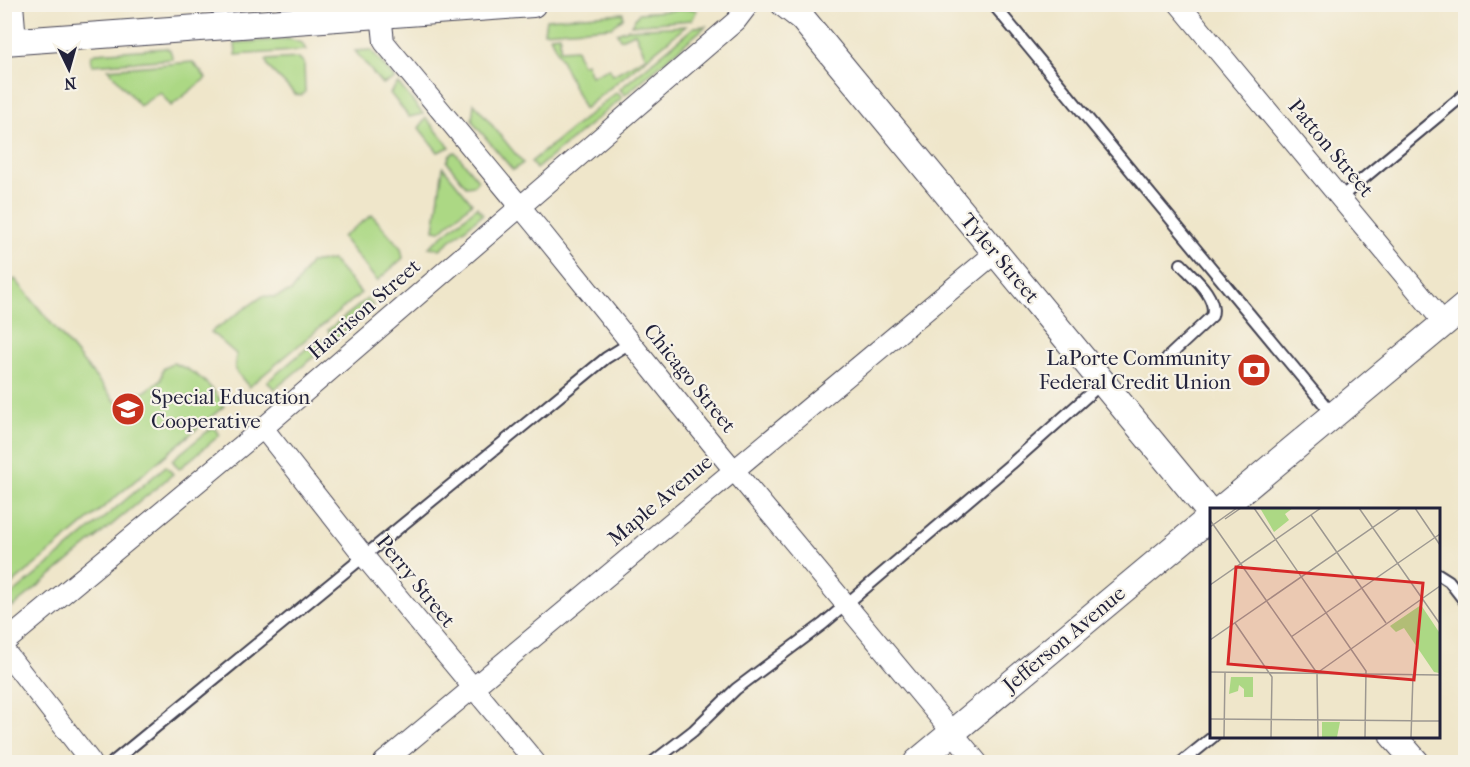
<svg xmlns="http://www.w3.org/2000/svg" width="1470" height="767" viewBox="0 0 1470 767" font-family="'IM FELL French Canon',serif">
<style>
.green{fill:#acd884;stroke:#677d60;stroke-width:1.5}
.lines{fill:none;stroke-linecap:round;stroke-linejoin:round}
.service-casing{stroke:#413f50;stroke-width:14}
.minor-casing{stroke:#413f50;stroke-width:22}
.tertiary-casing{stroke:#413f50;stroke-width:28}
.service{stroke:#fff;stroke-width:10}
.minor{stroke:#fff;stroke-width:20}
.tertiary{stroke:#fff;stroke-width:26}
.labels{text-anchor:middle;stroke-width:4.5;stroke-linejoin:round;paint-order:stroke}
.street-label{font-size:21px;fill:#22223b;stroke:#f7f3e8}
.poi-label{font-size:21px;fill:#22223b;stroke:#f7f3e8;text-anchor:end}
.inset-road{fill:none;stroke:#9d9891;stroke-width:1.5}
.view{fill:#d62828;fill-opacity:0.15;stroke:#d62828;stroke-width:3}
.inset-edge{fill:none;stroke:#22223b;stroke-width:3}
</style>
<rect width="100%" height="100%" fill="#f7f3e8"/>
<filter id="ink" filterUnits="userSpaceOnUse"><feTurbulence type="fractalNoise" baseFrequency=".0167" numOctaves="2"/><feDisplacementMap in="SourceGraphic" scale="12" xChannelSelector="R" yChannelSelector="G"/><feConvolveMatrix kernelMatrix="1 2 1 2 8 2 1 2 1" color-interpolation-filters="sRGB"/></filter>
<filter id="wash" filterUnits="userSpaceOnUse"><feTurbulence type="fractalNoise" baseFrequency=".008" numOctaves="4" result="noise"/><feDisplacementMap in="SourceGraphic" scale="24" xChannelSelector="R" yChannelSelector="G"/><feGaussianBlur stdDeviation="1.35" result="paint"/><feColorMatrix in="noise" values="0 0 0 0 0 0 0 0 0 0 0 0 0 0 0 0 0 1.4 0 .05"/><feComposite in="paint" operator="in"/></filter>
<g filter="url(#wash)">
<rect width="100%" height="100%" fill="#efe6ca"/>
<path class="green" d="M693,9L697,10L692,20L631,25L639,13Z
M623,13V18L612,27L544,32L546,19Z
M686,26L584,109L550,36L560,35V50L576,49L582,65L586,63L591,76L609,68L613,75L646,57L635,33L620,39L617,33L628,29Z
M706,26L625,95L620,89L694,27Z
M289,39L302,43L306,50L236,55L235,43Z
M166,48L170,50L173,59L92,65L91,56L96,53Z
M371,50L395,79L382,84L355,51Z
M299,58L304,63L305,92L301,96L295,94L268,67L266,60Z
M193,62L206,78L171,106L160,92L140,106L108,69Z
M398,83L423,114L409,117L390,93Z
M617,92L622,98L536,169L531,162Z
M474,103L523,163L513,170L475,125L472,120Z
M426,118L450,147L438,152L419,128Z
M455,152L478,180L474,185L466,186L447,162L450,154Z
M443,167L472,203L440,231L434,230Z
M477,207L483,214L440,249L429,247Z
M372,215L401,248L403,258L377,281L342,237Z
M332,260L361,293L249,387L235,370L236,354L211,332L263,296L275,297L292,291L310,263Z
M15,279L115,401L126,403L135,391L144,392L161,380L163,369L173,363C196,371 212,385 224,406L5,590L4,280L8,284Z
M367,299L373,305L334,340L328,330Z
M319,338L328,345L275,389L267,382Z
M213,427L220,435L179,469L172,460Z
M166,466L173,474L13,607L7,599Z"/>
</g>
<g filter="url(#ink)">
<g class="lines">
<g class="service-casing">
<path id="service" d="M993,4L1333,415
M1341,197L1466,93
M1167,358L1212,316C1218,297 1193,277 1181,264
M1438,574L1449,581L1466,603
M113,762L606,358L630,343
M653,762L693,731L736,689L823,624L1011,464L1103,382
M1182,762L1214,736"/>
</g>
<g class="minor-casing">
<path id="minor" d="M13,4L16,41
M380,4L384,42L538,228L713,445L977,762
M1179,4L1444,323
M263,428L363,555L535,762
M4,643L263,428L736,21L749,4
M4,650L91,762
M384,762L995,253"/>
</g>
<g class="tertiary-casing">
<path id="tertiary" d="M784,4L802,18L1212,515
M4,42L533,4
M1221,509L1466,305
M1393,736L1416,762
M917,762L1212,516"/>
</g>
<use href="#service" class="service"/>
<use href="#minor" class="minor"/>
<use href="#tertiary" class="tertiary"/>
</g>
</g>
<defs>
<g id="bank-disc" transform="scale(1.725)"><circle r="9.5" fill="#c8321e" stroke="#f7f3e8"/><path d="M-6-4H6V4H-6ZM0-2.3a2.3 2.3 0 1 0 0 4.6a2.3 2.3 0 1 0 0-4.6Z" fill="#fff"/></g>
<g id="school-disc" transform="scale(1.725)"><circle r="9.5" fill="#c8321e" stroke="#f7f3e8"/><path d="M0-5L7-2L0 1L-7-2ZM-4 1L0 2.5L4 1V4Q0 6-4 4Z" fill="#fff"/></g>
</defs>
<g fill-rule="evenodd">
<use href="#bank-disc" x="1254" y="370"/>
<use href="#school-disc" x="128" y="409"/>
</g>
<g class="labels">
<g class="street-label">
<text transform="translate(1331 148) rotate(50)" y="7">Patton Street</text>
<text transform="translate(1000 258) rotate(50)" y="7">Tyler Street</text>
<text transform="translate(364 309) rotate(-41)" y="7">Harrison Street</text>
<text transform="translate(690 378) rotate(51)" y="7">Chicago Street</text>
<text transform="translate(660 500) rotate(-40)" y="7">Maple Avenue</text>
<text transform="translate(416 581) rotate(51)" y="7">Perry Street</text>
<text transform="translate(1064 639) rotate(-40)" y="7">Jefferson Avenue</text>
</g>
<g class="poi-label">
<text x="1231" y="365">LaPorte Community<tspan x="1231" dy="24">Federal Credit Union</tspan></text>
<text x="151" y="404" text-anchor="start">Special Education<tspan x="151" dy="24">Cooperative</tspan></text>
</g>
</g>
<g transform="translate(1210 508)">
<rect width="230" height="230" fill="#efe6ca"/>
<path d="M50,0H83L75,6L79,12L64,24ZM211,97L229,124V165L224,164L194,120L186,124L180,118ZM21,169H43V189H34V181L29,177L28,183L19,186ZM112,214H130L127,229H112Z" fill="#acd884"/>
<path class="inset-road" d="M44,0L156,163L155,229M149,0L230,116M205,0L230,37M101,7L176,115M15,11L31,0M0,12L107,165M0,19L27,0M0,77L111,0M25,115L62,169L61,229M81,129L230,26M0,132L191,0M0,164L230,167M107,165L230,78M107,165L108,229M0,211L230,213M14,229L15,165M201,229L203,167"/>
<path class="view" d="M26,59L213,75L204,172L18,156Z"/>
<rect width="230" height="230" class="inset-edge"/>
</g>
<rect width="1470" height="767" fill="none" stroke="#f7f3e8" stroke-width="24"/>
<g transform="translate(69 69) rotate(175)" stroke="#f7f3e8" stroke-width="4.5" paint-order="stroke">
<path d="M0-4.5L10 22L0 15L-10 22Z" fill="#22223b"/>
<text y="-9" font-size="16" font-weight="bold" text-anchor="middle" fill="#22223b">N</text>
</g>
</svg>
